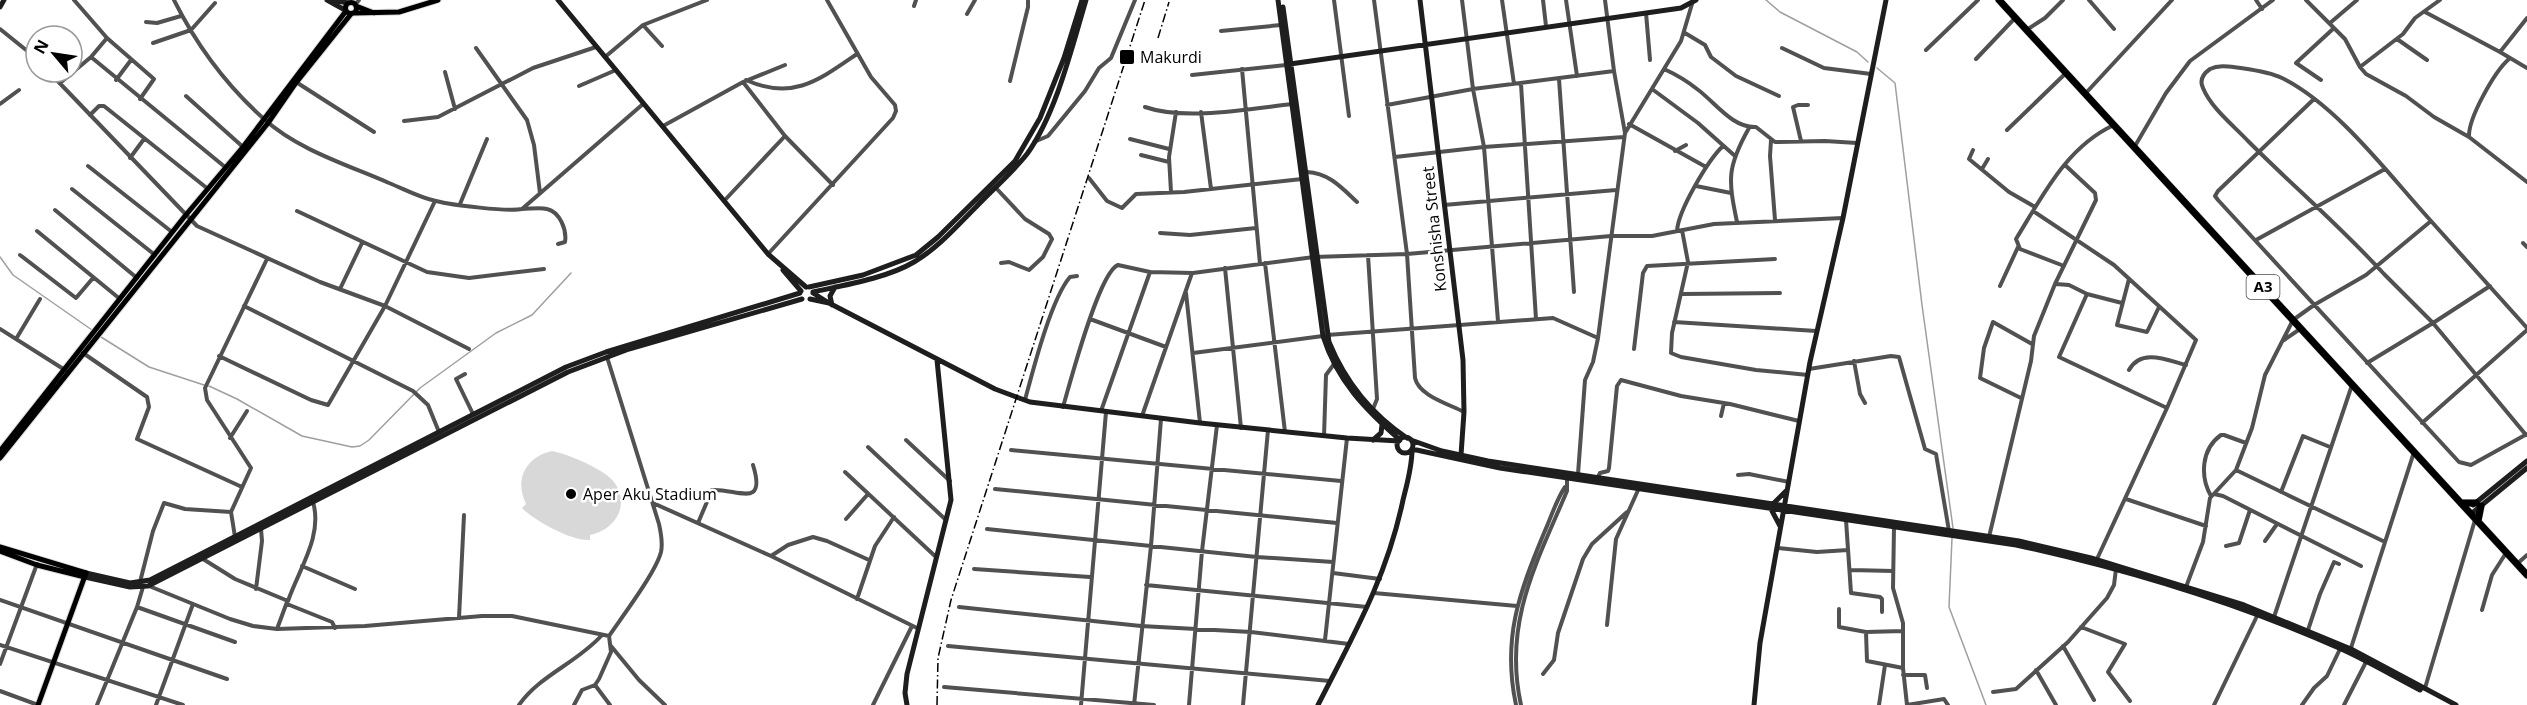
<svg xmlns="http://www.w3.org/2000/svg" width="2527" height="705" viewBox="0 0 2527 705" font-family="'Open Sans',sans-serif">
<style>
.green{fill:#d8d8d8}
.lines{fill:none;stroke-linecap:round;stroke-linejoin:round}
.stream{stroke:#9f9f9f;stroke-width:1.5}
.primary-casing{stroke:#dbdbdb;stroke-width:7}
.highway-casing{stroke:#dbdbdb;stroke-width:8}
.street{stroke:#515151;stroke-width:4}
.secondary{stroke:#1e1e1e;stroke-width:5}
.primary{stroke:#000;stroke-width:5}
.highway{stroke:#000;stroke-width:7}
.rail{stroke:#000;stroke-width:1.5;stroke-dasharray:9 3 1.5 3;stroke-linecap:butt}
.poi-dot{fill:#000;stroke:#fff;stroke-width:2}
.labels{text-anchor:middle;stroke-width:5;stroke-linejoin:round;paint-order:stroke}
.shield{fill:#fff;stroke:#4c4c4c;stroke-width:1.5}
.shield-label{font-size:15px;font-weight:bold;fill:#000}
.poi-label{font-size:16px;fill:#000;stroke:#fff;text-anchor:start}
.street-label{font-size:16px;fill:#000;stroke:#fff}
</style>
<rect width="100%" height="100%" fill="#fff"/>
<path class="green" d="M552,451C568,454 604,469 614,482C631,505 615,530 590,535V540C571,541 535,521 522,508L526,504C514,479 526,457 552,451Z"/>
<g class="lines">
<path class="stream" d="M1766,0L1780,12L1857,52L1868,62
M1877,68L1895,83L1922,305L1953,528
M0,257L13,275L92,330
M101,337L149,367L204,385
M209,386L237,399L302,436L352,447L360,446L369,440L420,388L496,333L532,315L571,273
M1952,538L1949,607L1986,705"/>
<g class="primary-casing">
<path id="primary" d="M345.5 8a5.5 5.5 0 1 1 11 0a5.5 5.5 0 1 1-11 0Z
M356,6L374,13
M354,13L399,12L438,0
M0,451L185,216L243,147L346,11
M0,458L268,123L295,84L351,14
M0,547L86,573L38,705
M0,551L37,565L85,577"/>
</g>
<g class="highway-casing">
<path id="highway" d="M1999,0L2527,575
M2461,503H2476
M2478,521L2481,506"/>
</g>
<path class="street" d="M174,0C197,46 226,85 264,119C298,150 348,165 389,183C404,189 420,198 436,201C451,205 509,212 522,209L643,104
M1334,0L1349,116
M1374,0L1407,254L1415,378C1419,396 1449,404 1464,412
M1462,0L1473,89L1484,147L1498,321
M1502,0L1514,84
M1543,0L1546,26
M1566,0L1577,76
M1605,0L1614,71L1625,133
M2089,0L2114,29
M2256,0L2262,9
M2306,0L2345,39L2360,67L2366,74L2406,96L2434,117L2469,137L2527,182
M355,5L359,0
M914,6L916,0
M2425,12L2500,52
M1646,13L1650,60
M967,14L975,0
M2527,18L2500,52L2527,68
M146,22L157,23L181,16
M2330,23L2357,0
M643,25L662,46
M0,29L36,58
M2028,29L2045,18L2063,0
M1221,31L1281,25
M1685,33L1705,45L1711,57L1736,76L1779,96
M107,38L154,79L140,99
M2397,39L2427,60
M153,43L191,30L215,3
M476,48L527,120L534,145L540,193
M1782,48L1824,68L1871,74
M1926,50L1978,0
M91,57L225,167
M605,57L643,25L707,0
M1976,59L2015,18
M2360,67L2403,34L2415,18L2440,0
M1242,69L1260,264
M1664,69C1675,74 1687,81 1697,89C1715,102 1732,128 1756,127L1775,142L1825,141L1857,143
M49,72L197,226L320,282L385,306L469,349
M445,72L455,109
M1192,75L1286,65
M1559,79L1574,292
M116,80L131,60
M746,80C793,101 819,80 857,54
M2321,80L2296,63L2334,28
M1010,81L1028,7V0
M296,82L374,132
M743,82L785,136L833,185
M60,83L91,57L107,38L74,0
M1521,84L1536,319
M579,86L616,70
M1652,89L1698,123L1735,156
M2085,94L2172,0
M186,96L243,147
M2314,99L2218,191L2215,196L2218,200L2459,462L2471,465L2527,434
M0,104L19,90
M1387,105L1473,89L1614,71
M1145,107C1185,121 1249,109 1292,104
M1201,112L1211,189
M90,115L99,106H104L208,189
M404,121L438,117L533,68L596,47
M1629,124L1706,167
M663,126L743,82L785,65
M2007,130L2066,73
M2469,137C2468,118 2495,71 2509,59
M1130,139L1169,149
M1771,140L1770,156L1775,220
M1801,141L1793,107L1798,105H1808
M1034,142L1048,136L1085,91L1099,68L1111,58L1135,0
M2135,146L2166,93L2190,61L2273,0
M1973,150L1969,159L2009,192L2035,207
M1675,151L1686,145
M1141,155L1169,162
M1395,157L1484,147L1624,137
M130,158L144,139
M88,166L172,232
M1982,169L1988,159
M1307,172C1329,173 1342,188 1357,202
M1089,178L1107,201L1122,208L1136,194L1184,192L1302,179
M1696,186L1731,193
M996,188L1025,219L1049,234L1052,239L1043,257L1029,270L1009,262L1001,263
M72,189L155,255
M1171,192L1169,157L1176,112
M724,201L785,136
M460,204L487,139
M1444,205L1616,190
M522,209C530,209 540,207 547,209C560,212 567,230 565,242L558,244
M55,210L137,278
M297,211L427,272L469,278L544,269
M2033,211L2114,265L2196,340L2167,408
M2431,221L2527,328
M1737,222C1728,179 1727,167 1749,128
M1682,230L1688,262L1672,333L1671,353L1681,357L1756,370L1808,375
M37,231L120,299
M1677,231C1678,211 1708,160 1723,146
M1160,233L1190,235L1256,228
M2256,240L2385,169
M2523,243L2527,247
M768,254L893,118L896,111L895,105L871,77L827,0
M20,255L76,298L93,278
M1368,255L1377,399L1373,409
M1265,263L1285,432
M2064,266L2020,249L2016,239C2042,197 2066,147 2114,125
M1225,268L1241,428
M2129,279L2117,325L2147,332L2159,307
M2056,284L2069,285L2087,294L2059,357L2167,408L2097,559
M2000,286L2018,247
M2490,286L2433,323L2526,435
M340,289L362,243
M1186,293L1200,423
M1682,294L1780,293
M2087,294L2122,303
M244,306L413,391L428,405L439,432
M1090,319L1166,347
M1674,322L1816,331
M0,329L65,370
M1327,335L1553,318L1598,338
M16,339L40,299
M2284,340L2300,329
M1634,349L1643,273L1647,266L1775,259
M83,353L147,397L149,407L137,439L242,487
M1193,353L1323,336
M219,356L311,400L328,405L385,306L435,201
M1854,361L1860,394L1865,403
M1809,369L1891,356L1899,357L1925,449L1936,454L1949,531
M2129,370C2141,348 2167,360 2186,365
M465,374L456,379L473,414
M2021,398L1980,378L1984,348L1993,322L2032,344
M1025,400C1033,370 1051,299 1070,277L1077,276
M1063,407C1070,383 1099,272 1118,265L1150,272L1193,273L1314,257L1407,254L1611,236H1652L1714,224L1843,218
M1101,411L1150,272
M1142,416L1192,273
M1721,416L1724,403
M2422,423L2527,330
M1324,436L1326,375L1334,364
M230,438L247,411
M906,440L950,481
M868,447L946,520
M1011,450L1341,481
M2236,470L2252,428L2265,375L2293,320L2314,305L2366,275L2431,221C2389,175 2338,106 2282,78C2270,72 2255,70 2241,68C2231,67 2220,64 2210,69C2203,74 2199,80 2203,88C2211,108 2234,126 2248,141C2293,186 2341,227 2384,274L2433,323L2367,363
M845,472L936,557
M1578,474L1585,380L1593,362L1598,338L1625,133L1681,41L1692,4
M1738,475L1749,474L1789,482
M1598,477L1600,473L1608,471L1609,468L1617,386L1621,380L1681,396L1730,404L1799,421
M995,489L1337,523
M2281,492L2303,436L2330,447
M2214,494L2223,496L2361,566
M2211,496C2200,477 2201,449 2221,435H2224L2246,443
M2126,499L2206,526
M653,503L771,556L917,628
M846,519L868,494
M1846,520L1851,593L1880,597L1882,599V612
M698,523L712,490C736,488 767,510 753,465
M1894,527L1893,588L1903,623V668L1907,705
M987,529L1257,557L1333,562
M235,537L231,512L251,468L207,400L205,388L267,259
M1989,537L2031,361L2034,336L2055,284L2096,200L2095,193L2065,165
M2265,541L2277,524
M2226,546L2239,543L2250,510
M1778,548L1817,552L1848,550
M771,556L788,545L813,537L827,541L869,560
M203,559L235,579L288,601C299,569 323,536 313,502
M2518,563L2527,555
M302,566L355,589
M974,569L1090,577
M1851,570L1893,571
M1333,573L1380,579
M140,582L153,531L164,503L185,509L231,512
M1146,585L1367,607
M149,586L230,619L253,626L277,629L365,626L482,616H512L609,636C622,617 656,572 661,552C663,543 661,533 659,524L607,357
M2186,587L2203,542L2210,498L2236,470L2385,542
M256,589L262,541L261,529
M1374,593L1517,606
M857,599L875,546L894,517
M0,600L227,679
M287,604L332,622L335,628
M137,607L235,642
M959,607L1141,626L1251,632L1349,644
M1839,609V627L1866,632
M2482,610L2492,575L2506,553
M2274,617L2352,385
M459,618L464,515
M1607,625L1616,539L1639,488
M2081,627L2125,644L2108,672L2130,701
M277,629L287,602
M2308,630L2320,594L2334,562L2339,564
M1325,640L1347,438
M0,645L183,705
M611,646L639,680L665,705
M948,646L1330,681
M2063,646L2094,700
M2350,651L2414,452
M0,664L37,564
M1903,668L1867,661L1866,632L1903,631
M2036,670L2056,705
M1543,674L1554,660L1558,633L1583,559L1592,544L1627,512
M1903,675H1925L1927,688
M595,685L610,705
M944,687L1154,705
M2425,688L2475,520
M0,691L38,705
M1993,692L2016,689L2068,642L2107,598L2114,585L2116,569
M97,705L137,607L143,587
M156,705L193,604
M519,705C540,675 577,663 602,635
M574,705L582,690L595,685L599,679L611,652L609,636
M873,705L912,626
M1081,705L1106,412
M1134,705L1151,546L1161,419
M1189,705L1202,551L1217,425
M1243,705L1268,430
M1516,705C1502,639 1519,593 1544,533C1551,518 1556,500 1565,487
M1521,705C1503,623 1536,564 1567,491V476
M1879,705L1885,665
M1907,705L1944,699L1948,705
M2214,705L2258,614
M2302,705L2314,688L2327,676L2340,649
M2344,705L2366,662"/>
<path class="secondary" d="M327,0L345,10
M333,0L348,3
M558,0L768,254L806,287
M1278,0L1323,336C1337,381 1366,410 1400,440
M1420,0L1463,360L1464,412L1461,455
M0,7L4,0
M1283,7L1329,342C1345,381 1371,414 1407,438
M1290,64L1681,8L1696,0
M783,270L801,291
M809,287L863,275L916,255L938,237L1015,161L1040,118L1064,58L1082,0
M813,292C845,285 887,278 914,262C938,248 957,226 976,207C993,189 1012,173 1027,154C1056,114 1072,47 1086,0
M813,293L829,303
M810,299L829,303L995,389L1030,402L1200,423L1347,438L1399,441
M832,305L830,296L835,287
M1397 445a8 8 0 1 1 16 0a8 8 0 1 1-16 0Z
M1373,440L1381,433L1382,425
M1411,440L1442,451L1488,461L2019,541L2091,558L2244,605L2351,649L2456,705
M1412,449L1500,468L2016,545C2126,569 2235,602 2339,648C2366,660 2393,676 2420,690
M1772,505L1786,491
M2473,505L2527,461
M1771,509L1780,526
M2471,514L2527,468
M86,573L130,583L150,580L566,367L606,352L800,293
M85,577L130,587L148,586L568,372L629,349L802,299
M907,705L905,693L907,674L951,500L937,360
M1318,705C1353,636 1387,577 1403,500C1407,484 1412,467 1412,450
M1754,705L1760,643L1810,362L1843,218L1886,0"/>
<use href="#primary" class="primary"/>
<use href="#highway" class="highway"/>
<path class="rail" d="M1158,38L1169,2
M937,705L938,658L951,600L1145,0"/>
</g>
<g class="poi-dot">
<rect x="1119" y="49" width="16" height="16" rx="3"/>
<circle cx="571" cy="494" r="6"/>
</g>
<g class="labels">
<rect class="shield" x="2246.5" y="275" width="33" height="24" rx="4.5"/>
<g class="shield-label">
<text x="2263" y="292">A3</text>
</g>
<g class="poi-label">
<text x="1140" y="63">Makurdi</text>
<text x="583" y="500">Aper Aku Stadium</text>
</g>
<g class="street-label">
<text transform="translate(1434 229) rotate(-96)" y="6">Konshisha Street</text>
</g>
</g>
<g transform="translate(54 54) rotate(299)"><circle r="28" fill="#ffffff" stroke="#999999" stroke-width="1.5"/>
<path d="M0-4.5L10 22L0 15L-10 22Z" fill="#000000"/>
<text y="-9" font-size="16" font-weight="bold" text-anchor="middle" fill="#000000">N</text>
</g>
</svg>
